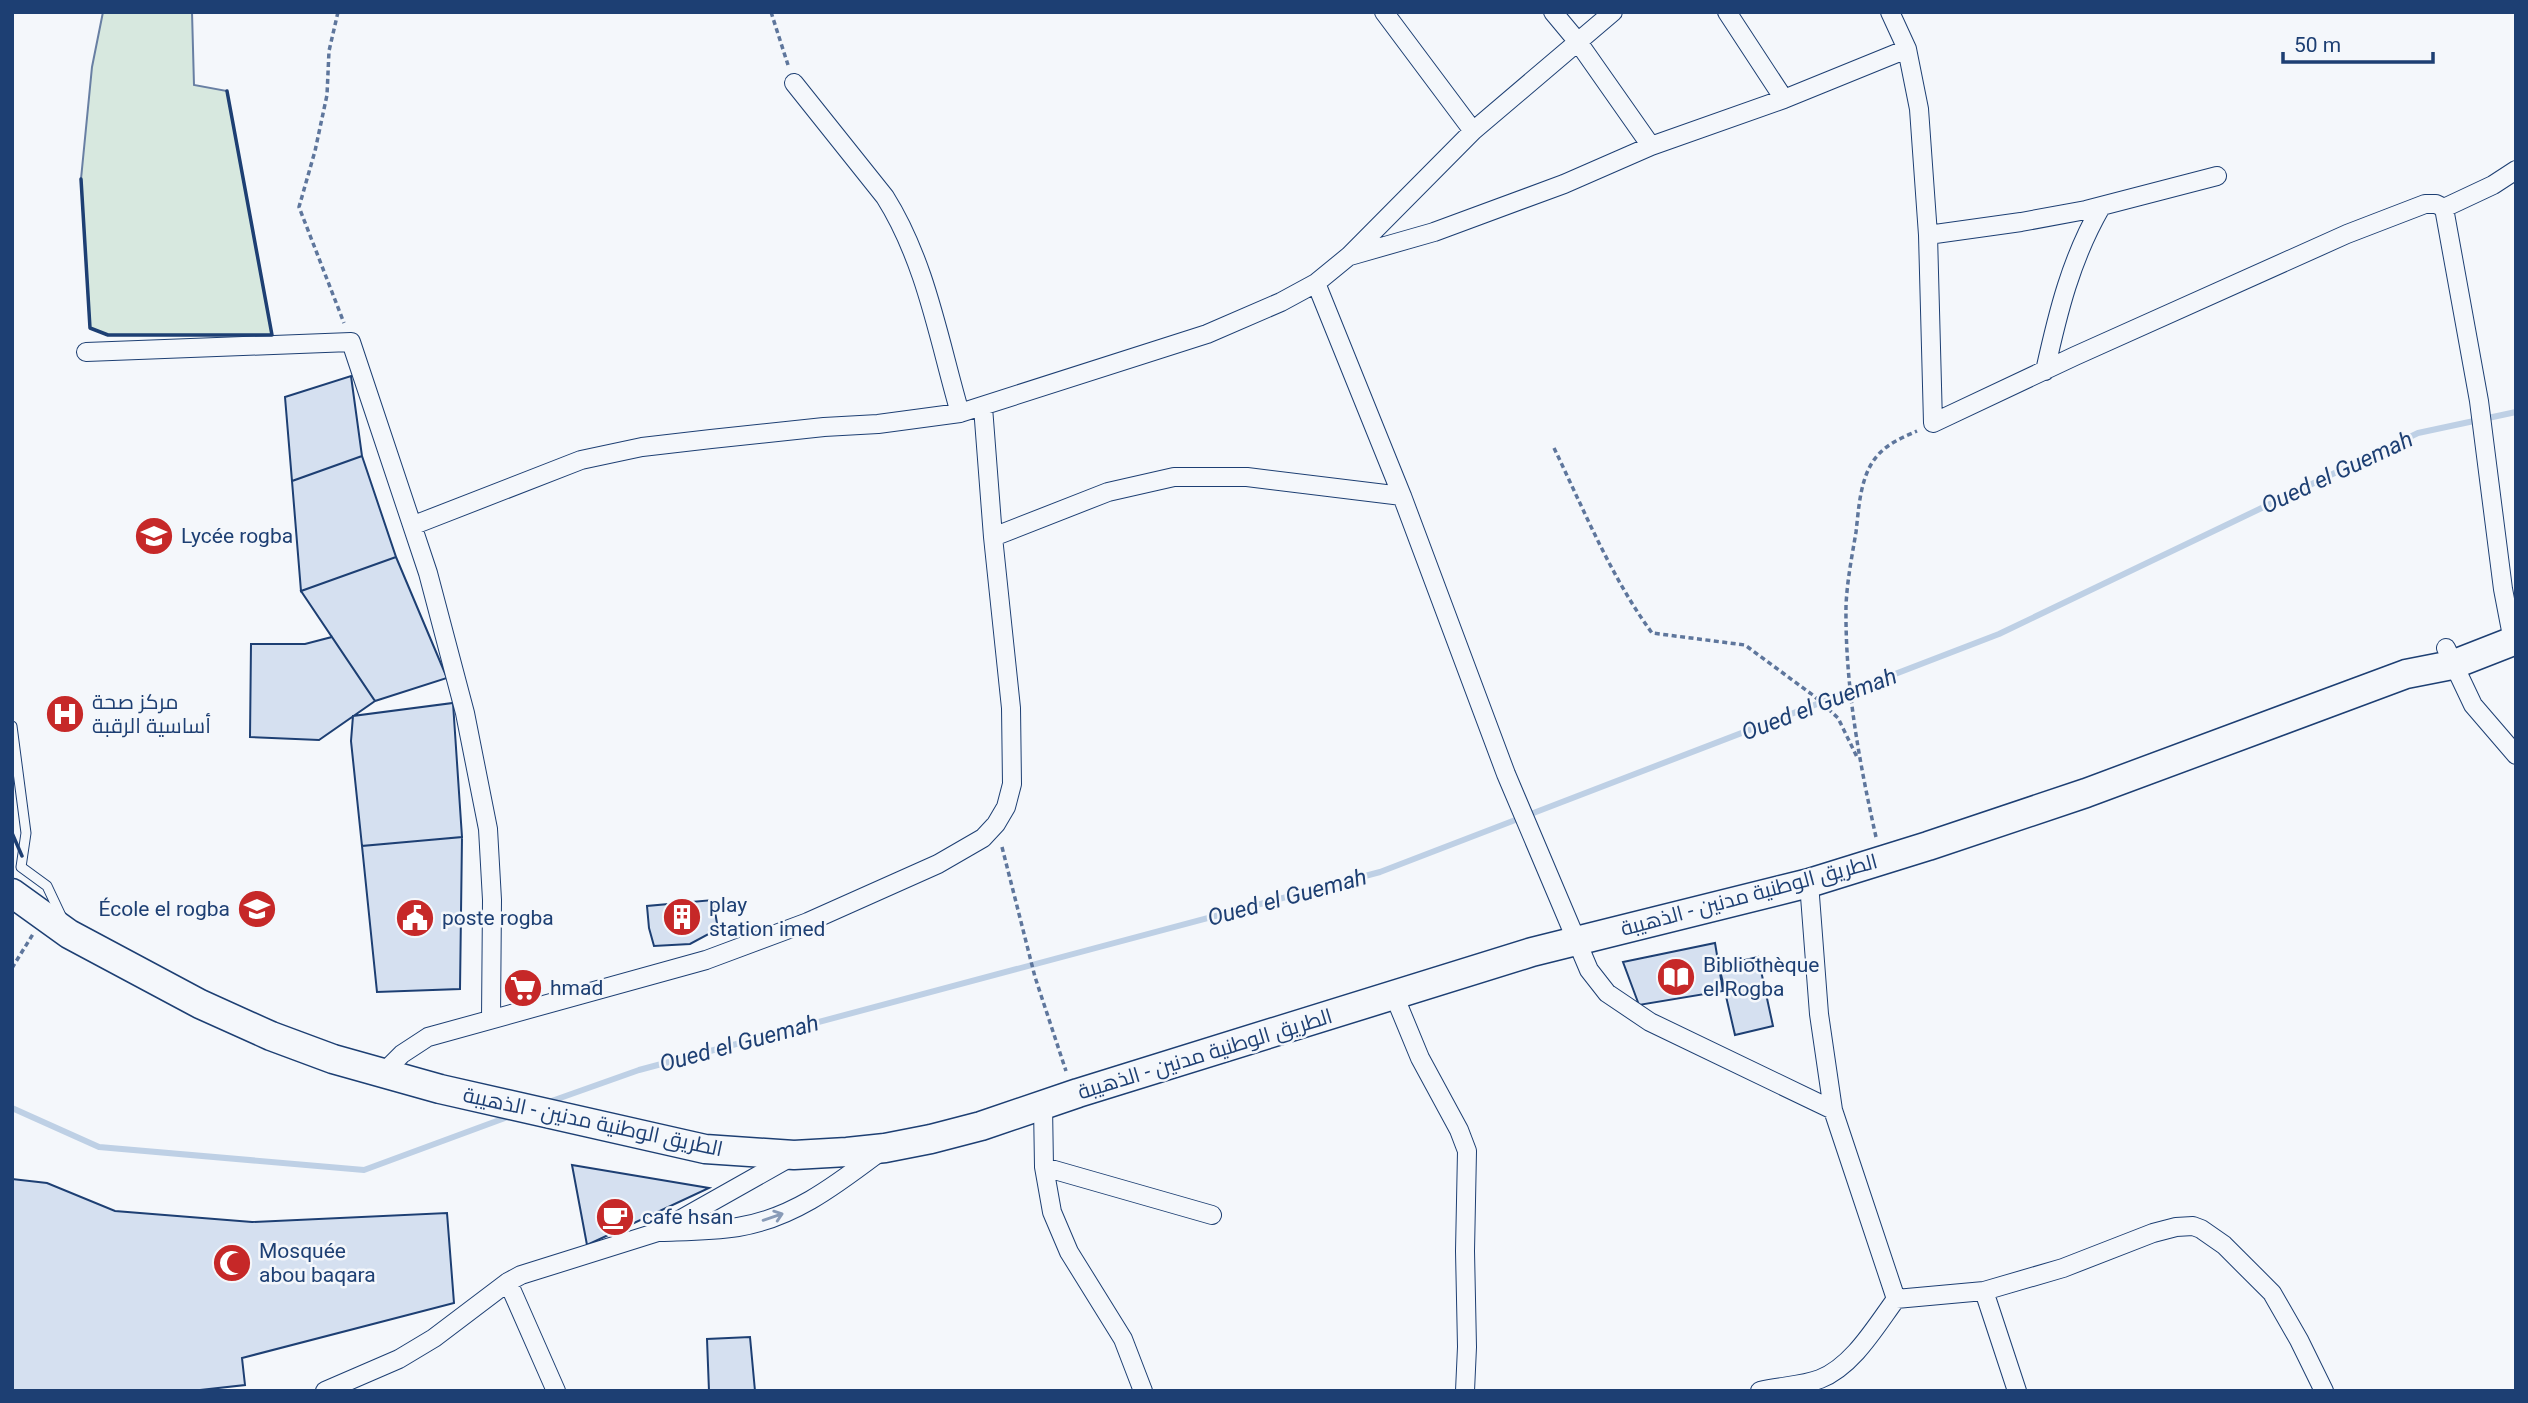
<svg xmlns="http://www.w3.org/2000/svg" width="2528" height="1403" viewBox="0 0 2528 1403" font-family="Roboto,Cairo,sans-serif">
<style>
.green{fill:#d7e8df;stroke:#687fa3;stroke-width:2}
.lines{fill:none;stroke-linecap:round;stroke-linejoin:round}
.stream{stroke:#bed0e5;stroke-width:6}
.building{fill:#d5e0f0;stroke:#1d3f73;stroke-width:2}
.lane-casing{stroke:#1d3f73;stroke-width:11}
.street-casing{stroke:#1d3f73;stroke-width:20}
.primary-casing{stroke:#1d3f73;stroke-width:31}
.path{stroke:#5e769c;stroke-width:3.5;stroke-dasharray:5 3.5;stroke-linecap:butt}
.lane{stroke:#f4f7fb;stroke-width:9}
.street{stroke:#f4f7fb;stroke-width:18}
.primary{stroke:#f4f7fb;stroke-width:28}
.wall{stroke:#1d3f73;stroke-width:3.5}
.oneway{stroke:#889bb7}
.labels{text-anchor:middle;stroke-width:5;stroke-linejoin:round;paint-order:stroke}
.poi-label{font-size:21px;fill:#1d3f73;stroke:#f4f7fb;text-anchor:start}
.street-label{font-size:21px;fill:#1d3f73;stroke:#f4f7fb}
.water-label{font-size:23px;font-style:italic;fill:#1d3f73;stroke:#f4f7fb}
</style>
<rect width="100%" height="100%" fill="#f4f7fb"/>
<path class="green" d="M103,12H192L194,85L227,91L272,335H108L90,328L81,179L92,67Z"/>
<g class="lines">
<path class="stream" d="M546,1103L639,1070L1380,872L1999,634L2418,433L2516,412
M12,1108L99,1147L364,1170L513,1115"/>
</g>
<path class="building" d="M351,376L362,456L292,481L285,397Z
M362,456L396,557L301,591L292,481Z
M396,557L447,678L375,701L301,591Z
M332,637L375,701L319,740L250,737L251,644H305Z
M453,703L462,837L362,846L351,741L353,716Z
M462,837L460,989L377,992L362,846Z
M713,900L718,929L690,944L654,946L649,928L647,906Z
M1715,943L1723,991L1639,1005L1623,962Z
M1758,957L1773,1026L1735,1035L1719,966Z
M572,1165L709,1188L587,1245Z
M12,1179L47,1183L115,1211L252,1222L447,1213L454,1303L242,1358L245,1385L191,1391H12Z
M750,1337L755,1391H709L707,1339Z"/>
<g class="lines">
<g class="lane-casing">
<path id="lane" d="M12,726L26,833L21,867L47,886L63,920"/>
</g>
<g class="street-casing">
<path id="street" d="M1384,12L1473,131
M1553,12L1578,42L1651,146
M1727,12L1784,99
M1890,12L1907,49L1919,109L1928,235L1933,423L2075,356L2347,234L2425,204H2436L2444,208L2493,185L2516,170
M794,83L885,197C926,262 939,341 960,413
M2444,208L2479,401L2503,589L2513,641
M1928,235L2021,222L2086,210L2217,176
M1350,256L1434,232L1564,184L1651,146L1784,99L1907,49
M1316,283L1402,496L1506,774L1589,970L1607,993L1650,1022L1833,1110
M86,352L351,342L428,573L465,713L488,829L492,900L491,1018
M2045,371C2058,312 2071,259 2101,207
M414,525L581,460L642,447L711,439L824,427L878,424L960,413L1207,334L1281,302L1316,283L1349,256L1473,131L1613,12
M993,537L1108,492L1174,477H1247L1402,496
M2446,648L2473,705L2516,755
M1809,883L1819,1014L1833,1110L1896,1299L1984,1291L2063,1268L2153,1233L2176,1227L2193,1226L2201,1229L2224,1245L2272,1293L2299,1340L2324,1391
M1394,995L1420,1058L1459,1130L1467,1151L1465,1251L1467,1347L1465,1391
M382,1074L402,1054L428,1037L706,960L808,922L938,864L983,838L996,824L1006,807L1012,784L1011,708L993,537L983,407
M1043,1106L1044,1167L1052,1212L1069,1252L1123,1339L1143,1391
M1044,1167L1212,1215
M661,1232C687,1231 712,1231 738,1227C794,1218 837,1184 881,1151
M508,1282L556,1391
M1984,1291L2017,1391
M325,1391L399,1359L434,1338L508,1282L521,1275L658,1232L791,1157
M1760,1391C1780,1386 1802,1386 1820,1379C1853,1366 1876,1326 1896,1299"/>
</g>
<g class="primary-casing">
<path id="primary" d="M12,893L69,934L200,1004L271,1036L333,1059L440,1089L705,1149L794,1155L847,1152L885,1148L931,1139L981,1126L1078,1093L1532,952L1809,883L1928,846L2086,793L2406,674L2452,665L2516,640"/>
</g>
<path class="path" d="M338,12L329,51L327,95L315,151L299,207L344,323
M771,12L788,65
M1554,448C1584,510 1611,577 1652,633L1745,645L1814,696L1838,718L1857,757
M1876,837C1859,761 1845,685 1846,606C1847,581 1852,556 1856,532C1859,507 1860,476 1877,456C1887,444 1903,437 1917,431
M1002,847L1035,977L1066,1071
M12,968L33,934"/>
<use href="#lane" class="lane"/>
<use href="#street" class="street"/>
<use href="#primary" class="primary"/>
<path class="wall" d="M81,179L90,328L108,335H272L227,91
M12,833L22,856"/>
</g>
<defs><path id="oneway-shaft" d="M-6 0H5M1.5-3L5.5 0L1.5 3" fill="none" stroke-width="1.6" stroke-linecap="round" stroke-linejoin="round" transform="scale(1.75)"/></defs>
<use class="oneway" href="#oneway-shaft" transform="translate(773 1217) rotate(-19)"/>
<defs>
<g id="university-disc" transform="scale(2.0125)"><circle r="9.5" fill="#c62828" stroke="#f4f7fb"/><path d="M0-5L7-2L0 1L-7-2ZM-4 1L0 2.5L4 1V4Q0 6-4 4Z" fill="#fff"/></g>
<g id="hospital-disc" transform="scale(2.0125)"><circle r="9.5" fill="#c62828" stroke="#f4f7fb"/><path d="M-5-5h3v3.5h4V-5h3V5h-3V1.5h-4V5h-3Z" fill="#fff"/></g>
<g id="school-disc" transform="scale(2.0125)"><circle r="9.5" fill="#c62828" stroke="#f4f7fb"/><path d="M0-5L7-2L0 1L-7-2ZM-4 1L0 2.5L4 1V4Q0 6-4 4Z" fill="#fff"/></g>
<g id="building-disc" transform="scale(2.0125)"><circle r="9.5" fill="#c62828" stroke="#f4f7fb"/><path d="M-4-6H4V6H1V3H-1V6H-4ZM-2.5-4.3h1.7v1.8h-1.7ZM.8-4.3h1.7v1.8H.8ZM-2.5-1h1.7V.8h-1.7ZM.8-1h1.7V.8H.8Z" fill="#fff"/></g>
<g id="civic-disc" transform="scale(2.0125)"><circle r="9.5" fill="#c62828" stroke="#f4f7fb"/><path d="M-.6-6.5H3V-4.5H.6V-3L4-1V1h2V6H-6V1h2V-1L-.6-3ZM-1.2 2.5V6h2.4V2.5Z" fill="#fff"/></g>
<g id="library-disc" transform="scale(2.0125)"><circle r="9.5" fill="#c62828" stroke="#f4f7fb"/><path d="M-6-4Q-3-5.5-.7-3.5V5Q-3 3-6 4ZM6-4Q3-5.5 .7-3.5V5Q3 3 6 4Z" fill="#fff"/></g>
<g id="supermarket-disc" transform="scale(2.0125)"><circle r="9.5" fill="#c62828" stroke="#f4f7fb"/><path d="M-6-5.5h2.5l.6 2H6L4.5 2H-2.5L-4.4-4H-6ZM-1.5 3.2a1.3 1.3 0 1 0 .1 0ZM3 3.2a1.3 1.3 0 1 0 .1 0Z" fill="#fff"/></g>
<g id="cafe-disc" transform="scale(2.0125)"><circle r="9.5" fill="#c62828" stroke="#f4f7fb"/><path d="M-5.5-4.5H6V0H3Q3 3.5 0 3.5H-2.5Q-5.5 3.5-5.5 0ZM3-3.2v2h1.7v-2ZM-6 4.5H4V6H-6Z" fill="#fff"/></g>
<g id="mosque-disc" transform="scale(2.0125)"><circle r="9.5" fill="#c62828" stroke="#f4f7fb"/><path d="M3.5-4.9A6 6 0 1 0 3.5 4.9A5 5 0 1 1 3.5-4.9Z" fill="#fff"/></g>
</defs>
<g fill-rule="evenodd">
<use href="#university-disc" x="154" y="536"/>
<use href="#hospital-disc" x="65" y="714"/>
<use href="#school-disc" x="257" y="909"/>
<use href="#building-disc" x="682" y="917"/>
<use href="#civic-disc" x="415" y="918"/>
<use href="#library-disc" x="1676" y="977"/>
<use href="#supermarket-disc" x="523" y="988"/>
<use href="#cafe-disc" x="615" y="1217"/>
<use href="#mosque-disc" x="232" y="1263"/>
</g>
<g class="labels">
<g class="poi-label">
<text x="181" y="543">Lycée rogba</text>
<text x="92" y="709">مركز صحة<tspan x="92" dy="24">أساسية الرقبة</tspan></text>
<text x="709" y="912">play<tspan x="709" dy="24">station imed</tspan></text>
<text x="230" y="916" text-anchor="end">École el rogba</text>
<text x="442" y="925">poste rogba</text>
<text x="1703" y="972">Bibliothèque<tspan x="1703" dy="24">el Rogba</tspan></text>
<text x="550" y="995">hmad</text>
<text x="642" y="1224">cafe hsan</text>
<text x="259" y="1258">Mosquée<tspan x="259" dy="24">abou baqara</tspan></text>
</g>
<g class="street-label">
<text transform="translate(1749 895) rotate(-15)" y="7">الطريق الوطنية مدنين - الذهيبة</text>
<text transform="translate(1205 1054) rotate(-17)" y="7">الطريق الوطنية مدنين - الذهيبة</text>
<text transform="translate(593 1122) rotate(12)" y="7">الطريق الوطنية مدنين - الذهيبة</text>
</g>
<g class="water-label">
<text transform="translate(2337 472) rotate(-25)" y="8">Oued el Guemah</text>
<text transform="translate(1819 704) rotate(-21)" y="8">Oued el Guemah</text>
<text transform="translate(1287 897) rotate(-15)" y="8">Oued el Guemah</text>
<text transform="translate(739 1043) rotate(-15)" y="8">Oued el Guemah</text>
</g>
</g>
<rect width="2528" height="1403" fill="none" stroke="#1d3f73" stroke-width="28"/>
<path d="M2283 52v10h150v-10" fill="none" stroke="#1d3f73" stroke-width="3.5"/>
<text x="2294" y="52" font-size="21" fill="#1d3f73" stroke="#f4f7fb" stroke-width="5" paint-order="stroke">50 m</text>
</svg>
